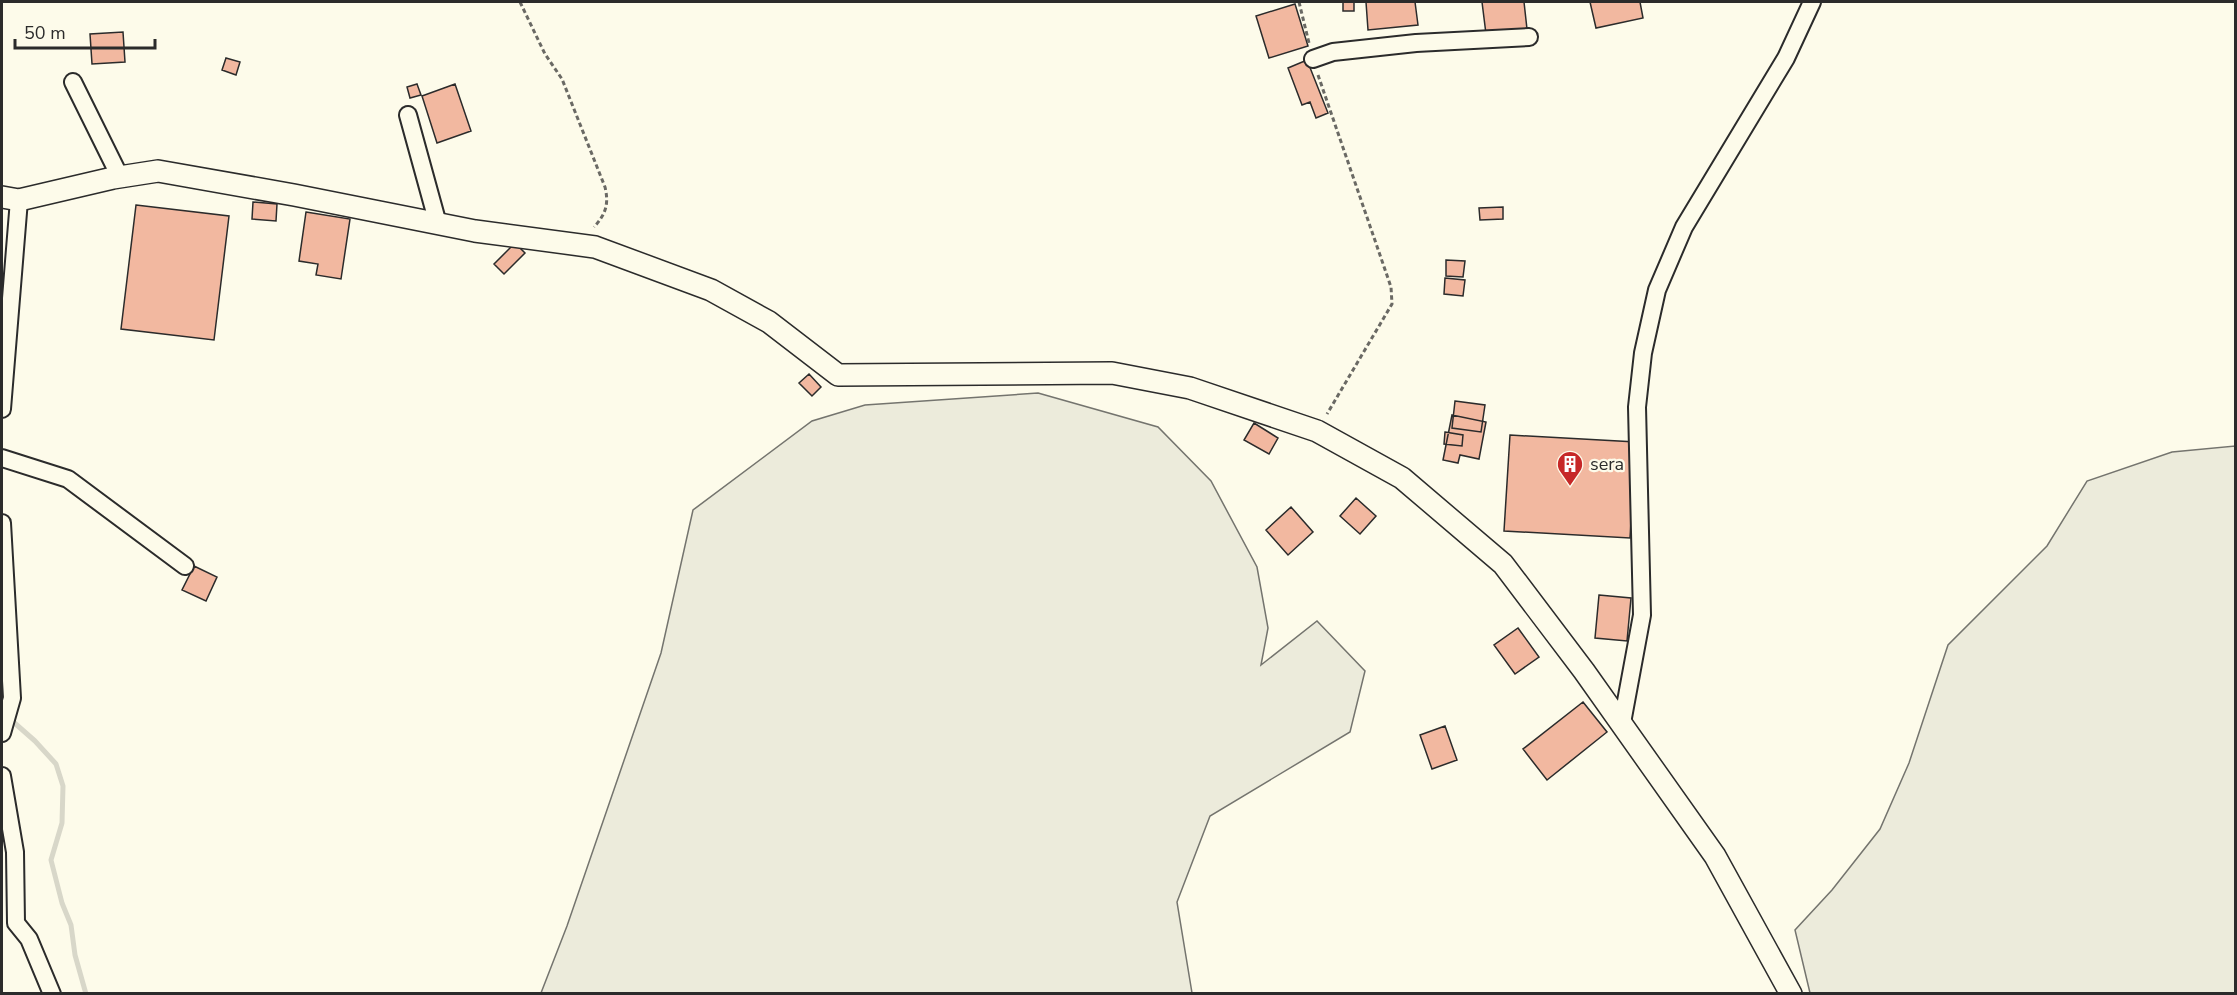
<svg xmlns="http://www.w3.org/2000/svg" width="2237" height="995" viewBox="0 0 2237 995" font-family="'Nunito Sans',sans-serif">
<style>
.green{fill:#ecebdb;stroke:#74746e;stroke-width:1.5}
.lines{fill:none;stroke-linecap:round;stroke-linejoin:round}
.stream{stroke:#d8d7c9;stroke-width:5}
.building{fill:#f2b8a0;stroke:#2b2b2b;stroke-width:1.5}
.minor-casing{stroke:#2b2b2b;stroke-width:20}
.tertiary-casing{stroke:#2b2b2b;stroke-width:24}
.path{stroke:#6a6964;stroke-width:3;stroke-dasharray:4.5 3;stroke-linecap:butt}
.minor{stroke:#fdfbea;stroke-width:16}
.tertiary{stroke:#fdfbea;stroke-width:21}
.labels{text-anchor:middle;stroke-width:4.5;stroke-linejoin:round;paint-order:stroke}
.poi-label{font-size:18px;fill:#2b2b2b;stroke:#fdfbea;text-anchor:start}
</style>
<rect width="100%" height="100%" fill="#fdfbea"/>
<path class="green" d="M1038,393L1158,427L1211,481L1257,567L1268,628L1261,665L1317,621L1365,671L1350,732L1210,816L1177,902L1192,993H541L567,926L661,653L693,510L812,421L865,405Z
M2235,446V993H1810L1795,930L1832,890L1880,829L1909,763L1948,645L2047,546L2087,481L2172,452Z"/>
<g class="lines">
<path class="stream" d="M10,719L35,741L56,764L63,786L62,823L51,860L62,903L71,925L75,955L86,994"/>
</g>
<path class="building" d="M1343,2H1354V11H1343Z
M1366,2H1415L1418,25L1368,30Z
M1482,2H1524L1527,29L1486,34Z
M1590,2H1640L1643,18L1596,28Z
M1295,4L1308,46L1269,58L1256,16Z
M123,32L125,62L92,64L90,34Z
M226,58L240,62L236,75L222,70Z
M1307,60L1328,113L1316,118L1310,102L1302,105L1288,68Z
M417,84L421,95L410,98L407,87Z
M455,84L471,131L437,143L422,96Z
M253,202L277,204L276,221L252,219Z
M136,205L229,216L214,340L121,329Z
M1503,207V219L1480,220L1479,208Z
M306,212L350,219L341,279L316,275L318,264L299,261Z
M515,243L525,253L504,274L494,264Z
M1446,260L1465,261L1463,277L1446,276Z
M1445,278L1465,280L1463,296L1444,294Z
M809,374L821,387L812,396L799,383Z
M1455,401L1485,405L1481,432L1452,428Z
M1452,415L1486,422L1479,459L1460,455L1458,463L1443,460Z
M1254,423L1278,438L1269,454L1244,440Z
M1445,432L1463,435L1462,446L1444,444Z
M1510,435L1636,442L1630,538L1504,531Z
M1356,498L1376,516L1360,534L1340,516Z
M1291,507L1313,532L1288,555L1266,530Z
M194,566L217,577L206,601L182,590Z
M1599,595L1631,598L1627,641L1595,638Z
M1518,628L1539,657L1515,674L1494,645Z
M1583,702L1607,732L1547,780L1523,749Z
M1445,726L1457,760L1432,769L1420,735Z"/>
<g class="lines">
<g class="minor-casing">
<path id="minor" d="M1313,59L1333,52L1416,43L1529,37
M73,82L120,177
M408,115L438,224
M2,409L19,200
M2,458L68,479L185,566
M2,523L12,698L2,733
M1622,723L1642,615L1637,407L1643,353L1657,290L1684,227L1786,58L1812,2
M2,776L15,852L16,923L29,939L52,994"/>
</g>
<g class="tertiary-casing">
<path id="tertiary" d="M2,197L19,200L113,178L158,171L294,195L475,231L595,247L711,290L769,322L838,375L1112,373L1190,388L1317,431L1402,478L1503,564L1584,671L1715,856L1791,994"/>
</g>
<path class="path" d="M520,2L545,54L562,79L605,187C609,204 606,214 594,227
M1299,2L1309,43
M1318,75L1391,287L1392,304L1327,414"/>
<use href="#minor" class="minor"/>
<use href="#tertiary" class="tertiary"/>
</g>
<defs>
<g id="building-pin" transform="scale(1.35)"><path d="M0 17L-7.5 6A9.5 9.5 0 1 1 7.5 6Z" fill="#c62828" stroke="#fdfbea"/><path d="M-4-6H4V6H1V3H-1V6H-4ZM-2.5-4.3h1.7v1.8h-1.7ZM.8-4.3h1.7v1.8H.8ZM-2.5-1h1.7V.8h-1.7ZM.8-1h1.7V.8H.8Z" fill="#fff"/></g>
</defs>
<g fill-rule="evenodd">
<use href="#building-pin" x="1570" y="464"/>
</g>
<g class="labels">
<g class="poi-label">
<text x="1590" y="470">sera</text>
</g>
</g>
<rect width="2237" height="995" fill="none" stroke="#2b2b2b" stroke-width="6"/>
<path d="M15 39v9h140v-9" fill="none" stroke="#2b2b2b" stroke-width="3"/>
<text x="24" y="39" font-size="18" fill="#2b2b2b" stroke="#fdfbea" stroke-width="4.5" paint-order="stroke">50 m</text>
</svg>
